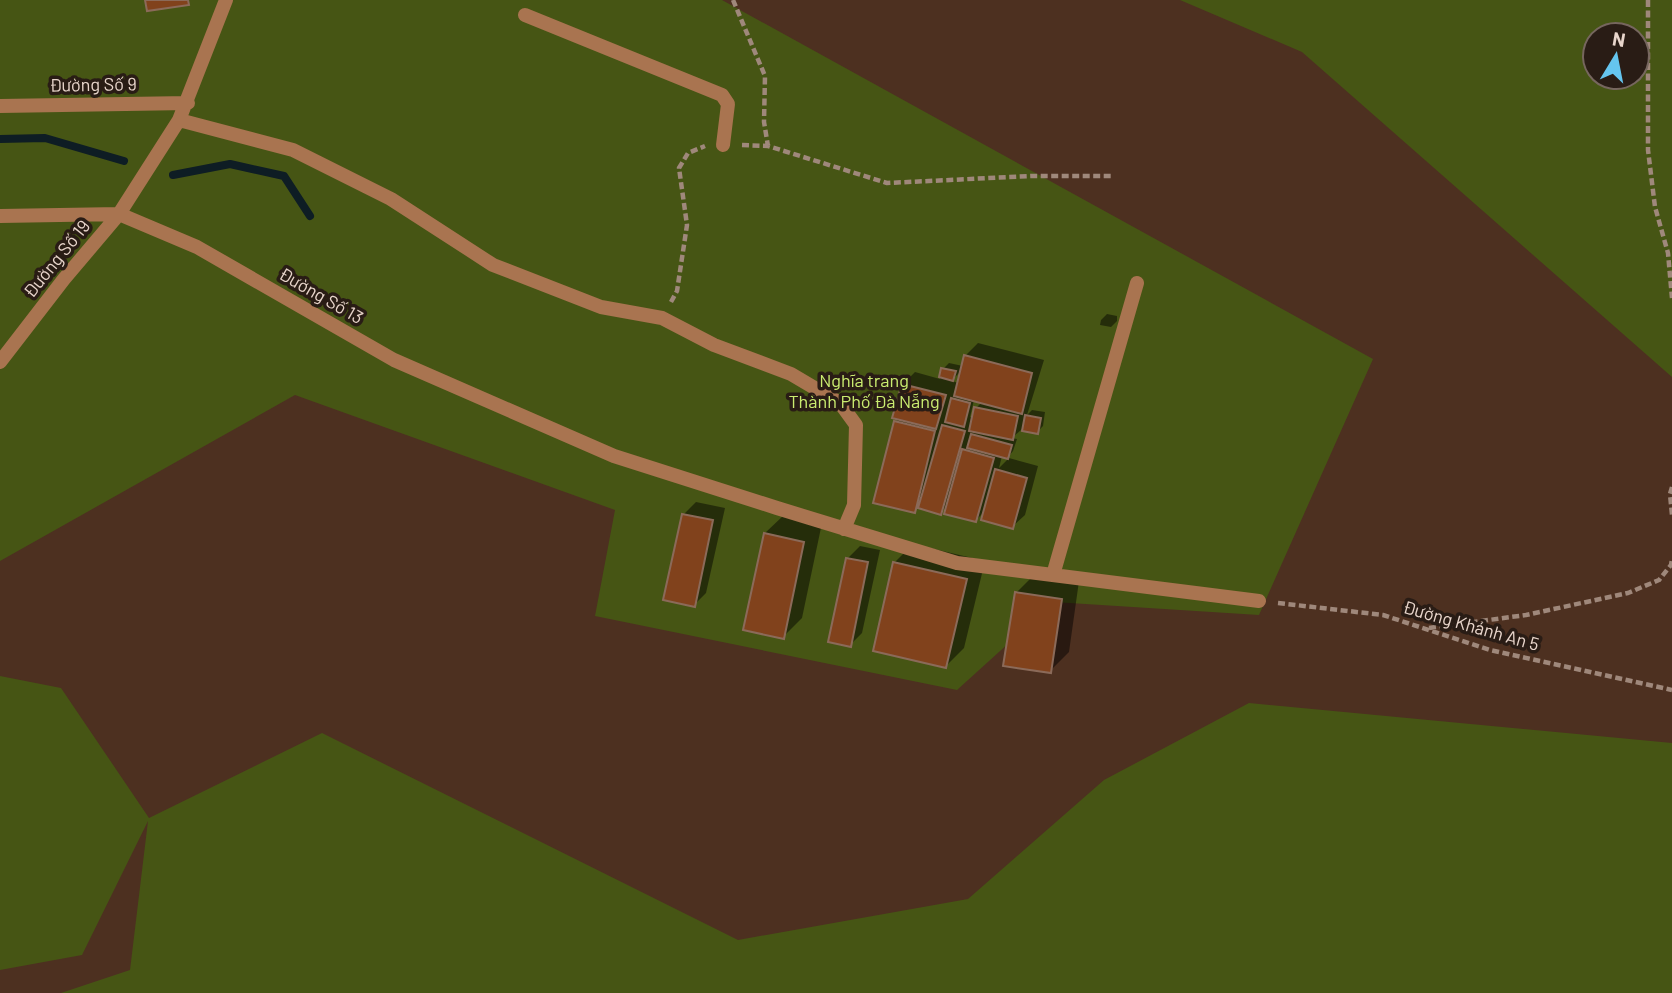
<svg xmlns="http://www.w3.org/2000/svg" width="1672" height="993" viewBox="0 0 1672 993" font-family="Barlow,sans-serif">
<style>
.green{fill:#465514;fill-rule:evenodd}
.shadow{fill:#0007;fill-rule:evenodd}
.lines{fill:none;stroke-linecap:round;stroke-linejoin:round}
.stream{stroke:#0e1d24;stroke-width:8}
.building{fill:#81421c;stroke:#8b6a59;stroke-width:2}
.path{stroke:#9f887b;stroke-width:4.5;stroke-dasharray:7 3.5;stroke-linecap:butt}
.service{stroke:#a97450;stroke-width:14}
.minor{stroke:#a97450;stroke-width:14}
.labels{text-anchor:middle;stroke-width:7;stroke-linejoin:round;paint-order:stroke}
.street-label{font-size:18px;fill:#e9d6cc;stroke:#291c15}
.park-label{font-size:18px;fill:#caec70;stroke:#291c15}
</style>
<rect width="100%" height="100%" fill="#4d3020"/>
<path class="green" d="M0,0H722L1373,359L1259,615L1054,602L957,690L595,616L615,510L295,395L0,561Z
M1180,0H1672V377L1302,52ZM1595,35H1637V77H1595Z
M0,676L61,688L149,818L322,733L738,940L968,899L1104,780L1249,703L1672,743V993H61L130,970L148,821L82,955L0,970Z"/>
<path class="shadow" d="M1107,314L1117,316V321L1111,327L1100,325L1101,320Z
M978,343L1044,360L1027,415L1032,410L1045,412L1043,426L1037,432L1022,429L1012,438L1017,439L1013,451L1008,457L1002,456L999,468L1009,458L1038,466L1025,515L1012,527L986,510L975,521L948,505L940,513L919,507L914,511L895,422L900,418L903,384L915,372L940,379L943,369L949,363L963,366L966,355ZM962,370L959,383L951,381ZM974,400L982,402L976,408L974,418L970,417Z
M696,502L725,508L706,593L694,605L684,514Z
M784,515L822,523L802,618L783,637L765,533Z
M913,544L985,561L964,648L946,666L875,649L895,562Z
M860,546L880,550L862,633L850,645L847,559Z
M1035,574L1079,581L1069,652L1050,671L1016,593Z"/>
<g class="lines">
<path class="stream" d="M0,139L45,138L124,161
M173,175L230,164L284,176L310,216"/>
</g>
<path class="building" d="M145,0H188L189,5L147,11Z
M964,355L1032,373L1022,414L954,396Z
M941,368L956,371L953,381L939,377Z
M902,384L946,395L936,429L892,418Z
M951,398L970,403L964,427L945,422Z
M974,407L1018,416L1013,440L969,431Z
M1025,415L1041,418L1038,434L1022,431Z
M894,421L935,431L915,513L873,503Z
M942,425L965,431L941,515L918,508Z
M971,434L1012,445L1008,459L967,448Z
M962,449L994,458L976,522L944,514Z
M995,469L1027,478L1013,529L981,520Z
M682,514L713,520L695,607L663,600Z
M764,533L804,542L784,639L743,630Z
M846,558L868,562L851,647L828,642Z
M893,562L967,579L946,668L873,651Z
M1015,592L1062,599L1051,673L1003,666Z"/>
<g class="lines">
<path class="path" d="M733,0L765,76L764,122L768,146
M1648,0V150L1655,207L1668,253L1672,298
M742,145L768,146L887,183L1032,176H1113
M671,302L677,291L687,225L679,168L688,153L705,146
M1672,487L1670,494L1672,515
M1278,603L1383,615L1490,650L1672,690
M1429,628L1526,615L1628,593L1659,580L1671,565L1672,559"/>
<path class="service" d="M525,15L722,95L728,104L723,145"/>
<path class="minor" d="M0,106L188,103
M179,120L293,150L391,199L493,265L601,307L662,318L714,345L791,374L840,403L856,425L854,505L844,529
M0,216L119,214L197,247L394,360L614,456L777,508L957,563L1259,601
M0,362L64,279L119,214L179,120L226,0
M1053,575L1137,283"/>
</g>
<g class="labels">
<g class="street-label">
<text transform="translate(93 85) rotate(-1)" y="6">Đường Số 9</text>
<text transform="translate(57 259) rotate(-51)" y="6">Đường Số 19</text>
<text transform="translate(321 296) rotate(30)" y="6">Đường Số 13</text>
<text transform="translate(1471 626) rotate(16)" y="6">Đường Khánh An 5</text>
</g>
<g class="park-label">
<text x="864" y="387">Nghĩa trang<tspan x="864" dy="21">Thành Phố Đà Nẵng</tspan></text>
</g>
</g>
<g transform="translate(1616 56) rotate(10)"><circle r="33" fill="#291c15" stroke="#76665e" stroke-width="2"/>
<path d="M0-5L12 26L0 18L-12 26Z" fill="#65c5ef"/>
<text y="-10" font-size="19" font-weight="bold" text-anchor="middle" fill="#e9d6cc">N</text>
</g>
</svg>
